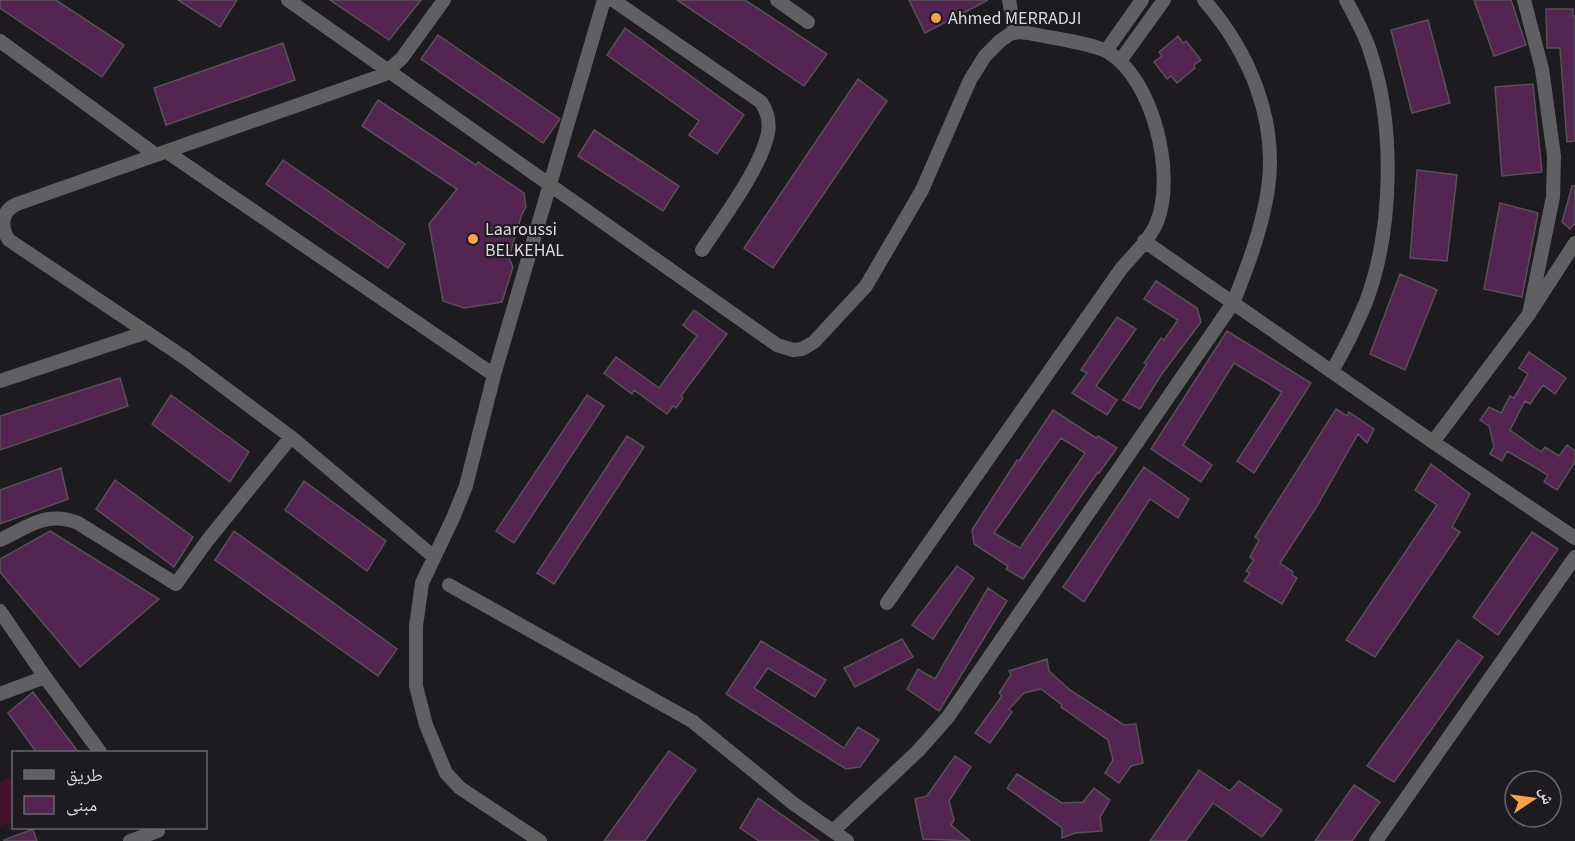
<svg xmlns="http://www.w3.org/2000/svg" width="1575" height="841" viewBox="0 0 1575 841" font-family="'Source Sans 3','Noto Naskh Arabic',sans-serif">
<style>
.green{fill:#42132a}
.building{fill:#552552;stroke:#585157;stroke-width:1.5;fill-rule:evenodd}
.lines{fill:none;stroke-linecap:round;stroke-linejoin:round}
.minor{stroke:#606063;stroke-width:14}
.poi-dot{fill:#f7a14a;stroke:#1d1a20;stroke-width:2}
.labels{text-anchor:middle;stroke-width:4.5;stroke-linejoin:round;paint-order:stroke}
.poi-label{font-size:18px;fill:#dcdadf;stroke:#1d1a20;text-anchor:start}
</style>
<rect width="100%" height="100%" fill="#1d1a20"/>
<path class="green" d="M13,777V822L0,826V782Z"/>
<path class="building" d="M0,0H56L124,45L102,77L0,8Z
M178,0H237L220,27Z
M330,0H421L389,40Z
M677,0H745L827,54L804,86Z
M909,0H988L925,33Z
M1474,0H1511L1526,45L1494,56Z
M1546,9H1573V16H1575V141L1567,142L1560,48H1547Z
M1428,20L1450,103L1412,113L1391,30Z
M625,28L744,115L717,154L689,135L699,121L607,55Z
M438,35L560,119L543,143L421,59Z
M1178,36L1183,43L1186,41L1201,60L1194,65L1195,68L1177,83L1171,76L1167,79L1154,62L1162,56L1159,52Z
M283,43L295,80L166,125L154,88Z
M858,79L887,101L773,268L744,248Z
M1533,84L1542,172L1502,176L1495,87Z
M378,100L476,165L478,162L524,193L526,207L522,214L510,253L509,258L513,267L502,302L464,308L443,301L429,224L457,189L362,126Z
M594,130L679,186L663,211L578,156Z
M283,160L405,244L388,268L266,184Z
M1417,170L1457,175L1447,261L1410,258Z
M1572,186H1575V223L1570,229L1562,222Z
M1500,203L1538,213L1522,297L1484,289Z
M1400,274L1437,290L1405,370L1370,354Z
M1156,281L1197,308L1201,322L1161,375L1140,409L1123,400L1147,364L1144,363L1161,338L1164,340L1178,320L1144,299Z
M694,310L727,334L681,396L683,398L676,408L673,406L667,414L634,390L632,394L604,373L616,357L659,388L697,336L683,325Z
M1117,317L1136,329L1096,386L1117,400L1107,415L1072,393L1087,373L1081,370Z
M1227,331L1311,383L1254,473L1237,461L1282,392L1234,363L1183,445L1212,465L1201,482L1151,449Z
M1529,352L1566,378L1555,394L1543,385L1530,404L1525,401L1510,430L1541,452L1545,447L1559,456L1567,445L1575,451V462L1557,490L1544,482L1548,475L1507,451L1502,461L1490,454L1494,446L1489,426L1480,420L1489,407L1501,413L1510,396L1514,398L1528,374L1519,368Z
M120,378L128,406L0,450V416Z
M171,395L249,452L230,482L152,424Z
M587,395L604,406L514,543L496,531Z
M1336,409L1347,416L1349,412L1374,429L1367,443L1358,434L1317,506L1280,563L1293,572L1292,575L1297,578L1282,604L1244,581L1250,573L1246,571L1254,560L1250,557L1259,540L1255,537Z
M1053,410L1096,438L1098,436L1117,448L1099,473L1098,472L1023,579L1006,569L1008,566L974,544L972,530L1017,460L1019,461ZM1061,438L1085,453L1020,548L994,533Z
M627,436L644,447L554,584L537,573Z
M1431,464L1470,494L1452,527L1460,532L1375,657L1346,640L1437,505L1415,490Z
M1144,467L1189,499L1178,518L1150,499L1084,602L1063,587Z
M61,468L68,499L0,524V490Z
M115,480L193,537L174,567L96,509Z
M304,481L386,541L367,571L285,510Z
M50,531L159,599L80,667L0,572V559Z
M234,531L397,649L378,676L215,560Z
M1532,532L1558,549L1498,635L1473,617Z
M957,566L974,578L933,639L912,625Z
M988,588L1007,601L939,711L907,689L918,669L935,679Z
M902,639L913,657L855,687L844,668Z
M1458,640L1483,657L1394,782L1367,766Z
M761,641L826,680L815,697L768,668L754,688L844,748L858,727L879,740L860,767L846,769L726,694Z
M1047,659L1049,671L1070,690L1124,725L1136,724L1143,763L1131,766L1119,783L1105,773L1113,760L1108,740L1061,707L1062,705L1041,689L1024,693L1009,709L1012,712L990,743L975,733L1002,696L999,693L1011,675L1009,671Z
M33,692L79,753H37L8,713Z
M669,751L696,770L645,841H604Z
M955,756L971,767L949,801L954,820L951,825L970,841L923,839L915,799L927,796Z
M1199,770L1230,791L1239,781L1282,810L1262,837L1213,803L1186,841H1150Z
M1017,774L1062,803L1083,802L1094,788L1110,800L1100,817L1102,831L1075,833L1062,838V828L1007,788Z
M1354,785L1380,802L1352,841H1315Z
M758,798L819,841H759L740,828Z
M33,829L37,841H4V840Z"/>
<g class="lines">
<path class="minor" d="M288,0L777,345L793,350L802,349L814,342L866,286L922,190L970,80L985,56L1000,41L1010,34L1019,32L1028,33C1050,38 1089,42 1108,52C1153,79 1176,174 1157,222C1150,239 1133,255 1121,269L887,603
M613,0L761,102C767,111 770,122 768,133C760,170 723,218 702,250
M777,0L808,22
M1009,0L1015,33
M1524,0L1542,69L1554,156L1553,197L1529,314
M0,41L156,155
M1106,51L1142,0
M1120,61L1164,0
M167,152L494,375
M1144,241L1433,442L1575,538
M1332,371C1345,349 1356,326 1366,302C1393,230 1395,127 1371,54C1366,36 1355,17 1346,0
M0,381L147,332
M1433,442L1529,314L1575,243
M0,540C28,527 47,510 78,523L176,584L207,541L291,437
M434,557L291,437L185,358L9,240C0,227 1,211 17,204L383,75L402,58L444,0
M449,585L692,721L794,804L847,841
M0,611L45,677L100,752
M0,694L45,677
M833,831L918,751L948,717L1233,303C1248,266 1262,228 1268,189C1278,120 1249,51 1204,0
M130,841L158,831
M540,841L460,788L446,773L426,725L416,686V626L422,583L453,518L466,486L494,375L604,0
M1376,841L1575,557"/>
</g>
<g class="poi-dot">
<circle cx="936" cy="18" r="6"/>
<circle cx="473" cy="239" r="6"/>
</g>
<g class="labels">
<g class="poi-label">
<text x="948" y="24">Ahmed MERRADJI</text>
<text x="485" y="235">Laaroussi<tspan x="485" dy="21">BELKEHAL</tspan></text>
</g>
</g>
<rect x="12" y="751" width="195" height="78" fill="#1d1a20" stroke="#69676c" stroke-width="1.5"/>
<rect x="24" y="770" width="30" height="9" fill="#606063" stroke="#69676c" stroke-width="1.5"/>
<text x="66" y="781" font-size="18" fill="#dcdadf">طريق</text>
<rect x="24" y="796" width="30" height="18" fill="#552552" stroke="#69676c" stroke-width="1.5"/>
<text x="66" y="811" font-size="18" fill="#dcdadf">مبنى</text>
<g transform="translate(1533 799) rotate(77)"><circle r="28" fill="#1d1a20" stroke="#69676c" stroke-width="1.5"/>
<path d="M0-4.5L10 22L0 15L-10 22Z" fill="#f7a14a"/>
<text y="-9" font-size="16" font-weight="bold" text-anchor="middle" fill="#dcdadf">ش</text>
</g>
</svg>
